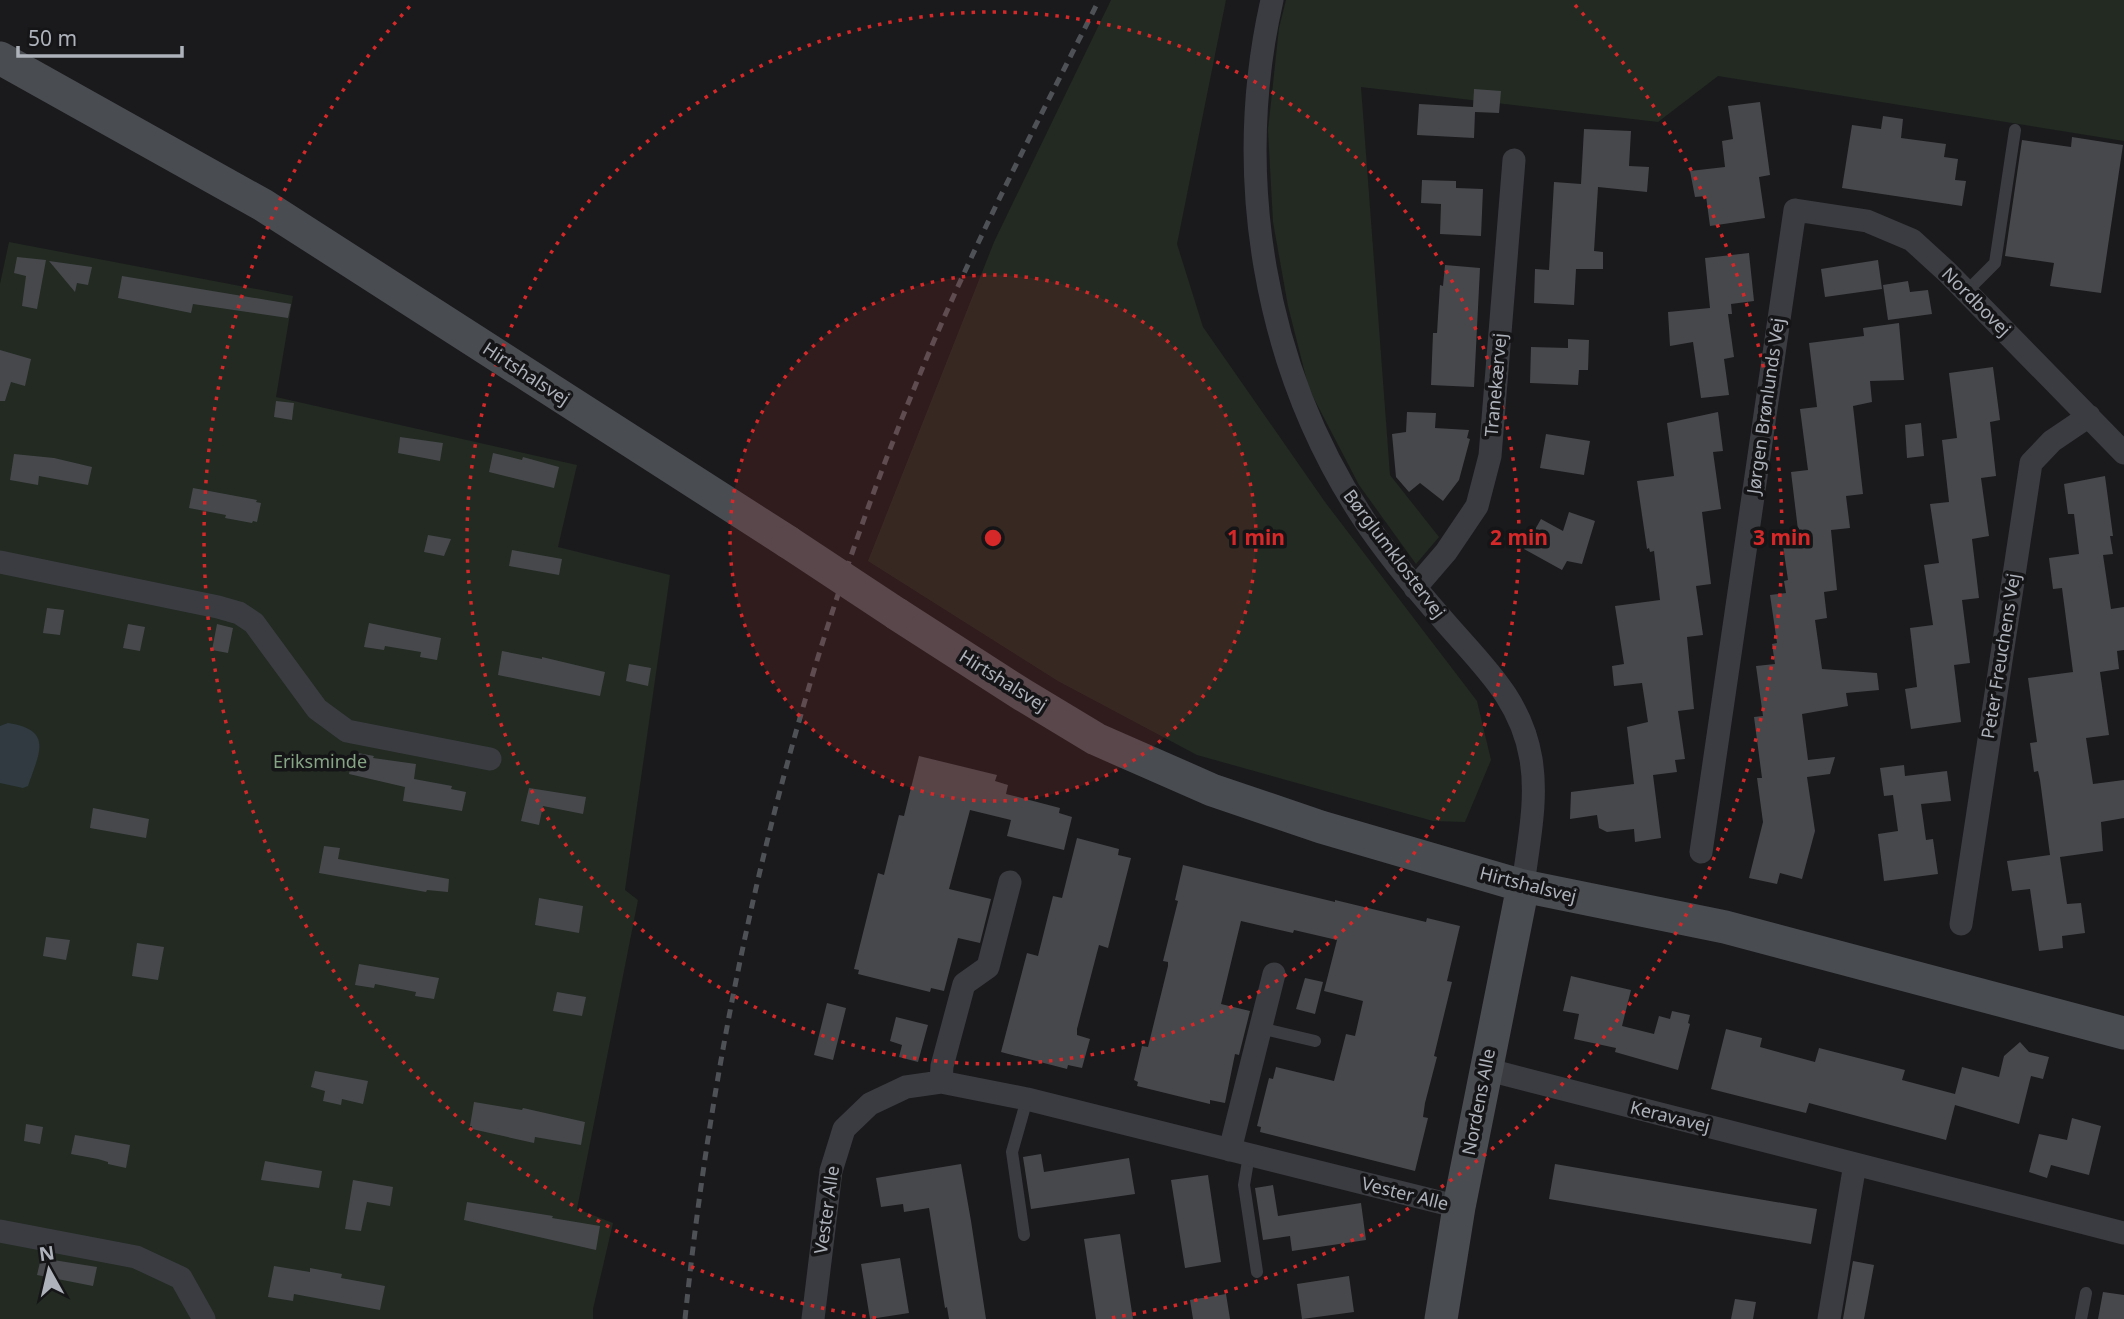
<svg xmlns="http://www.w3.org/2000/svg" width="2124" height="1319" viewBox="0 0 2124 1319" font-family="'Noto Sans',sans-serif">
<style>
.green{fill:#222a22}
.water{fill:#303a40}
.building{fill:#47484c}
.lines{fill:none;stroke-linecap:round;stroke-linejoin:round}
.lane{stroke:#3b3c41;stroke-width:12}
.street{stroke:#3b3c41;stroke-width:23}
.secondary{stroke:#494c51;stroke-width:33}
.rail{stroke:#4e5156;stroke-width:5;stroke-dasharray:9 7;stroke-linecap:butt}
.secondary-bridge{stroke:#494c51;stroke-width:33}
.ring{fill:none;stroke:#d62828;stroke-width:3.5;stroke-dasharray:3.5 7}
.labels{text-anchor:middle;stroke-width:7;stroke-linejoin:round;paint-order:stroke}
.street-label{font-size:18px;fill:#adb2bb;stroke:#151517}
.park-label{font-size:18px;fill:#86a585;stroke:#151517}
.centre{fill:#d62828;stroke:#151517;stroke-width:3.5}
.ring-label{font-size:21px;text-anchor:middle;font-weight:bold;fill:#d62828;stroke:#151517;stroke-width:7;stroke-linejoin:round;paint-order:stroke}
</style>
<rect width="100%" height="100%" fill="#1a1a1c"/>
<path class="green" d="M1111,0H1226L1177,244L1203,327L1325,502L1477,701L1491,760L1465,822L1433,821L1197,755L1058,681L868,561L994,242Z
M1286,0H2124V141L1718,76L1658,122L1361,87L1390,475L1439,537L1416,564L1359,485L1309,389L1288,306L1273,222L1268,130L1279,28Z
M9,242L293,296L276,397L577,465L558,547L670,575L625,890L638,900L577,1209L613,1223L593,1309V1319H0V284Z"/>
<path class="water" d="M8,723C54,730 39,753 28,786L23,788L0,783V726Z"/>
<path class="building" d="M1474,89L1501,91L1499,113L1475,112L1474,138L1417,135L1419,104L1473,107Z
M1760,102L1770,175L1759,177L1765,218L1710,226L1706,196L1695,197L1690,171L1725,167L1722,141L1733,139L1728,106Z
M1883,116L1903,119L1901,138L1946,144L1944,157L1958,159L1955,180L1966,181L1962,206L1842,188L1852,125L1881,129Z
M1584,129L1631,131L1629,166L1649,167L1647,192L1598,187L1594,251L1603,252V269H1576L1574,305L1534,303L1535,269L1549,270L1554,182L1581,184Z
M2072,137L2123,145L2101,293L2050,286L2054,263L2005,256L2022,140L2071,147Z
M1422,180L1456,181V188L1483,189L1481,236L1440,234L1441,204L1421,203Z
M1749,253L1754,301L1731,304L1732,314H1728L1734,357L1724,359L1729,395L1701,398L1693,342L1670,346L1668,312L1710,308L1705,258Z
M17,257L46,260L37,309L22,306L26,276L14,273Z
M1878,260L1882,289L1825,297L1821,269Z
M49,261L92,267L88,285L77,283L75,292Z
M1445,265L1480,268L1474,387L1431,385L1433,333H1437L1440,285L1443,286Z
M122,276L291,304L288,318L193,304L191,313L118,298Z
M1908,281L1910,292L1928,290L1932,314L1888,320L1883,285Z
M1899,323L1904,380L1870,381L1872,402L1853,406L1863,494L1846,496L1850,528L1831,530L1837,590L1824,592L1827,618L1815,620L1822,669L1877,673L1879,690L1846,693L1848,706L1802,714L1808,760L1835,757L1830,774L1807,777L1815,831L1802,879L1780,873L1777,884L1749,878L1763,822L1757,778H1762L1754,717L1763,716L1756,666L1775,664L1772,644L1777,643L1770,595L1786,593L1784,581L1788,580L1781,532L1798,530L1791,472L1808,470L1800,409L1817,407L1809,343L1864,336L1863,328Z
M1568,339L1589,340L1588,370H1579L1578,385L1530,383L1531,347L1568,348Z
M0,350L31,359L25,386L11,382L5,401H0Z
M1993,367L2000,420L1990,422L1996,476L1981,478L1989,536L1972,539L1979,598L1962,600L1970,663L1954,665L1961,722L1911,729L1905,689L1917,687L1910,628L1933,625L1924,565L1939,563L1930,504L1949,502L1942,440L1957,438L1949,373Z
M276,401L294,403L292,420L274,417Z
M1407,412L1436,413L1435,428L1469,430L1467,438L1470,439L1459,480L1443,501L1420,483L1409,492L1396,477L1392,434L1406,432Z
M1718,412L1723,451L1713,452L1721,509L1702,512L1711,584L1696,586L1703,635L1687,637L1694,709L1678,711L1685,759L1675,760L1677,772L1653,775L1661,838L1635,842L1634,829L1607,832L1599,828L1597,815L1570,819L1571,792L1634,784L1627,727L1648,722L1642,683L1614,686L1612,666L1624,664L1615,606L1660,600L1654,551L1650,552L1649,548L1647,549L1637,481L1674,476L1667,423Z
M1921,423L1924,456L1907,458L1905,425Z
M1546,434L1590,441L1584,475L1540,468Z
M400,437L443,443L440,461L398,453Z
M493,453L522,460L523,457L559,467L554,488L489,472Z
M14,454L54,458L92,467L88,485L39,476L38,485L10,480Z
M2105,476L2113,536H2110L2113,554L2103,555L2111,609L2124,607V650L2117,651L2119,669L2100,672L2109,735L2086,738L2093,784L2124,780V818L2101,822L2103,851L2060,857L2067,904L2081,903L2085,933L2062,936L2063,948L2039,951L2030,889L2012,891L2007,861L2050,855L2040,780L2038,771L2034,772L2030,743L2037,742L2028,678L2073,672L2062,588L2053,589L2049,558L2079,554L2074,514H2068L2064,484Z
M193,488L257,500L256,502L261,503L257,522L253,521L252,523L225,518L226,515L189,508Z
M1569,512L1595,521L1582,564L1567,561L1562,570L1524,549L1541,519L1563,531Z
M428,535L451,539L444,556L424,552Z
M512,550L562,559L559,575L509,566Z
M47,608L64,610L60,635L43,633Z
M369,623L441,638L437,660L420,657L421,652L385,646L384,650L364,647Z
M128,624L145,627L140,651L123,648Z
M217,624L233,628L228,653L212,650Z
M502,651L542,659V657L605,672L600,696L498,675Z
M629,664L651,668L648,686L626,681Z
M353,752L374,756L373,758L416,764L414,779L452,786L451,789L466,792L462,811L403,801L405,787L349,774Z
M919,756L997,775L995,781L1008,785L1006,794L1060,808L1059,813L1072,817L1064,850L1007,836L1011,820L970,810L949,889L991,899L980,943L958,938L944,991L931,988L930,992L858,974L859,970L854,969L878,873L884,875L899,815L904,816Z
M1904,765L1905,776L1947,771L1951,801L1921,804L1926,840L1933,839L1938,874L1884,881L1878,834L1898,831L1893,795L1884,796L1880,768Z
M529,788L586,797L583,814L543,806L539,825L521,821Z
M93,808L149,819L146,838L90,828Z
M1077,838L1119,849L1118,855L1131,858L1108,948L1099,945L1077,1029V1035L1090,1039L1082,1068L1068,1065L1067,1069L1001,1052L1027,953L1038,956L1053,896L1062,898Z
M324,846L340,848L338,859L449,879L448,892L427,890L426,892L319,873Z
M1183,865L1335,902V900L1426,922L1427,918L1460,926L1447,981L1452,982L1434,1056L1437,1057L1425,1103L1423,1117L1428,1118L1415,1171L1260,1132L1261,1127L1257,1126L1269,1078L1273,1079L1276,1067L1334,1081L1346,1034L1355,1036L1363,1001L1324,991L1337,940L1294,930L1293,933L1241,921L1221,1004L1250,1011L1239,1055L1235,1054L1225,1103L1210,1100V1104L1137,1086L1138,1082L1134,1080L1142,1046L1148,1047L1168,966V962L1163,961L1178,901L1175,900Z
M539,898L583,906L579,933L535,925Z
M46,937L70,940L66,960L43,956Z
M137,943L164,947L158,980L132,976Z
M359,964L439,978L434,999L415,996L416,992L375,984L374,988L355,985Z
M1571,976L1631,990L1622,1026L1654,1034L1659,1016L1670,1019L1672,1011L1690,1015L1688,1023L1690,1024L1678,1070L1615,1052L1616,1048L1574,1039L1579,1014L1563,1011Z
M1305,978L1323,982L1315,1014L1296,1009Z
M557,992L586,997L582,1016L553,1011Z
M827,1003L846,1008L833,1060L814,1055Z
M896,1017L928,1025L918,1062L899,1057L902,1045L890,1041Z
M1726,1029L1762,1038L1760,1047L1815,1062L1819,1048L1905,1070L1902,1080L1955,1094L1962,1067L1999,1077L2004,1056L2020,1042L2029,1052L2049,1057L2043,1079L2031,1076L2019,1124L1955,1105L1946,1140L1809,1103L1806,1113L1711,1089Z
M315,1071L368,1081L363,1104L342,1099L341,1105L323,1101L325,1091L311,1087Z
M474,1102L522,1110L523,1108L585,1122L581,1145L535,1137L534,1143L472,1129V1126H470Z
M2072,1118L2101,1126L2089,1175L2051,1165L2047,1178L2029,1172L2039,1134L2067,1140Z
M26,1124L43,1127L40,1144L24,1141Z
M75,1135L130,1145L126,1168L108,1164V1162L98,1159L71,1154Z
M1041,1154L1044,1172L1129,1158L1135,1194L1031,1209L1023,1157Z
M265,1161L322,1171L319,1188L261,1180Z
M961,1164L971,1221L986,1319H949L947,1307L945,1308L929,1208L904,1212L903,1204L881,1207L876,1178Z
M1555,1164L1817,1209L1811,1244L1549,1199Z
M1208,1175L1221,1262L1185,1268L1171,1180Z
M353,1180L393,1187L390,1206L367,1202L361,1231L345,1229Z
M1273,1185L1278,1216L1361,1203L1366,1240L1292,1251L1290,1236L1263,1240L1255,1188Z
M467,1202L553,1216L552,1218L600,1226L596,1250L464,1220Z
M1120,1234L1133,1319H1096L1084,1239Z
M41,1258L97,1267L93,1286L37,1275Z
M900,1258L909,1313L870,1319L861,1264Z
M1853,1261L1874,1265L1864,1319H1843Z
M274,1266L310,1272V1268L342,1274L341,1278L385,1286L380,1310L294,1294L293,1301L268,1297Z
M1349,1276L1354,1312L1302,1319L1297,1284Z
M2103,1292L2124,1295V1319H2098Z
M1226,1294L1230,1319H1193L1190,1300Z
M1735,1299L1756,1302L1753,1319H1731Z"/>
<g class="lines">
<path class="lane" d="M1966,292L1995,263L2015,130
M1260,1028L1315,1041
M1249,1155L1244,1185L1257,1272
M1024,1235L1012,1152L1027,1099
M2081,1319L2086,1293"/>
<path class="street" d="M1272,0C1232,176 1264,367 1363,518C1387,555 1416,589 1445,622C1483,666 1521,699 1531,759C1538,801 1528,844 1523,886
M0,562L218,607L239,613L254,623L317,709L347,731L490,759
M1415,588L1446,552L1477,506L1490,456L1514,160
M1701,852L1795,210L1867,221L1912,240L1947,272L2124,453
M1961,924L2031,463L2052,441L2089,416
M1485,1069L2124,1233
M941,1082L942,1066L964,984L988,967L1010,882
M1230,1150L1274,974
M0,1231L136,1257L181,1278L204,1319
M813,1319L831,1171L844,1129L870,1104L906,1087L941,1082L1027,1099L1459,1207
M1829,1319L1855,1164"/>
<path class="secondary" d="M0,58L263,205L788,542
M897,614L1023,695L1096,739L1212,790L1321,827L1523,886L1725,927L2124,1033
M1441,1319L1459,1207L1523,886"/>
<path class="rail" d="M685,1319C718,996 794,679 918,379C971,249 1036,125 1099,0"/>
<path class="secondary-bridge" d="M788,542L897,614"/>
</g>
<circle cx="993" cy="538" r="263" fill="#d62828" fill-opacity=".12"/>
<g class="ring">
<circle cx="993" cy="538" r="263"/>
<circle cx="993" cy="538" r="526"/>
<path d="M876 1318A789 789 0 0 1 411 5M1575 5A789 789 0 0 1 1110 1318"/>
</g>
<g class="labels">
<g class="street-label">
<text transform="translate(1976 302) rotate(45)" y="6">Nordbovej</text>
<text transform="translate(526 374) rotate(33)" y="6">Hirtshalsvej</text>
<text transform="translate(1496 385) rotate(-85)" y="6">Tranekærvej</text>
<text transform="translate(1766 406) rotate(-82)" y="6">Jørgen Brønlunds Vej</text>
<text transform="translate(1394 554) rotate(53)" y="6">Børglumklostervej</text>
<text transform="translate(2001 656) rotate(-81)" y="6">Peter Freuchens Vej</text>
<text transform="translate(1003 681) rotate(32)" y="6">Hirtshalsvej</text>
<text transform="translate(1528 885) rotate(14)" y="6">Hirtshalsvej</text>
<text transform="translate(1479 1102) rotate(-79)" y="6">Nordens Alle</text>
<text transform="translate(1670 1117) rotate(14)" y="6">Keravavej</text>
<text transform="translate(1405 1194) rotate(14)" y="6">Vester Alle</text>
<text transform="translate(827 1210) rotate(-82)" y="6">Vester Alle</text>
</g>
<g class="park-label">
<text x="320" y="768">Eriksminde</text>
</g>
</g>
<circle cx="993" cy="538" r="10" class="centre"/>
<g class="ring-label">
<text x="1256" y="545">1 min</text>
<text x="1519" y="545">2 min</text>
<text x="1782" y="545">3 min</text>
</g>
<g transform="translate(49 1270) rotate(352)" stroke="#151517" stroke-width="5" paint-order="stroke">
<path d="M0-5L12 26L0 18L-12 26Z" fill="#adb2bb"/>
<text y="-10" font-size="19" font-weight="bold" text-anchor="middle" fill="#adb2bb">N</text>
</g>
<path d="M18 46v10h164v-10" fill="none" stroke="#adb2bb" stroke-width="3.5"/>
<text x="28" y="46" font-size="21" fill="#adb2bb" stroke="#151517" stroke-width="5" paint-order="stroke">50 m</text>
</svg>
